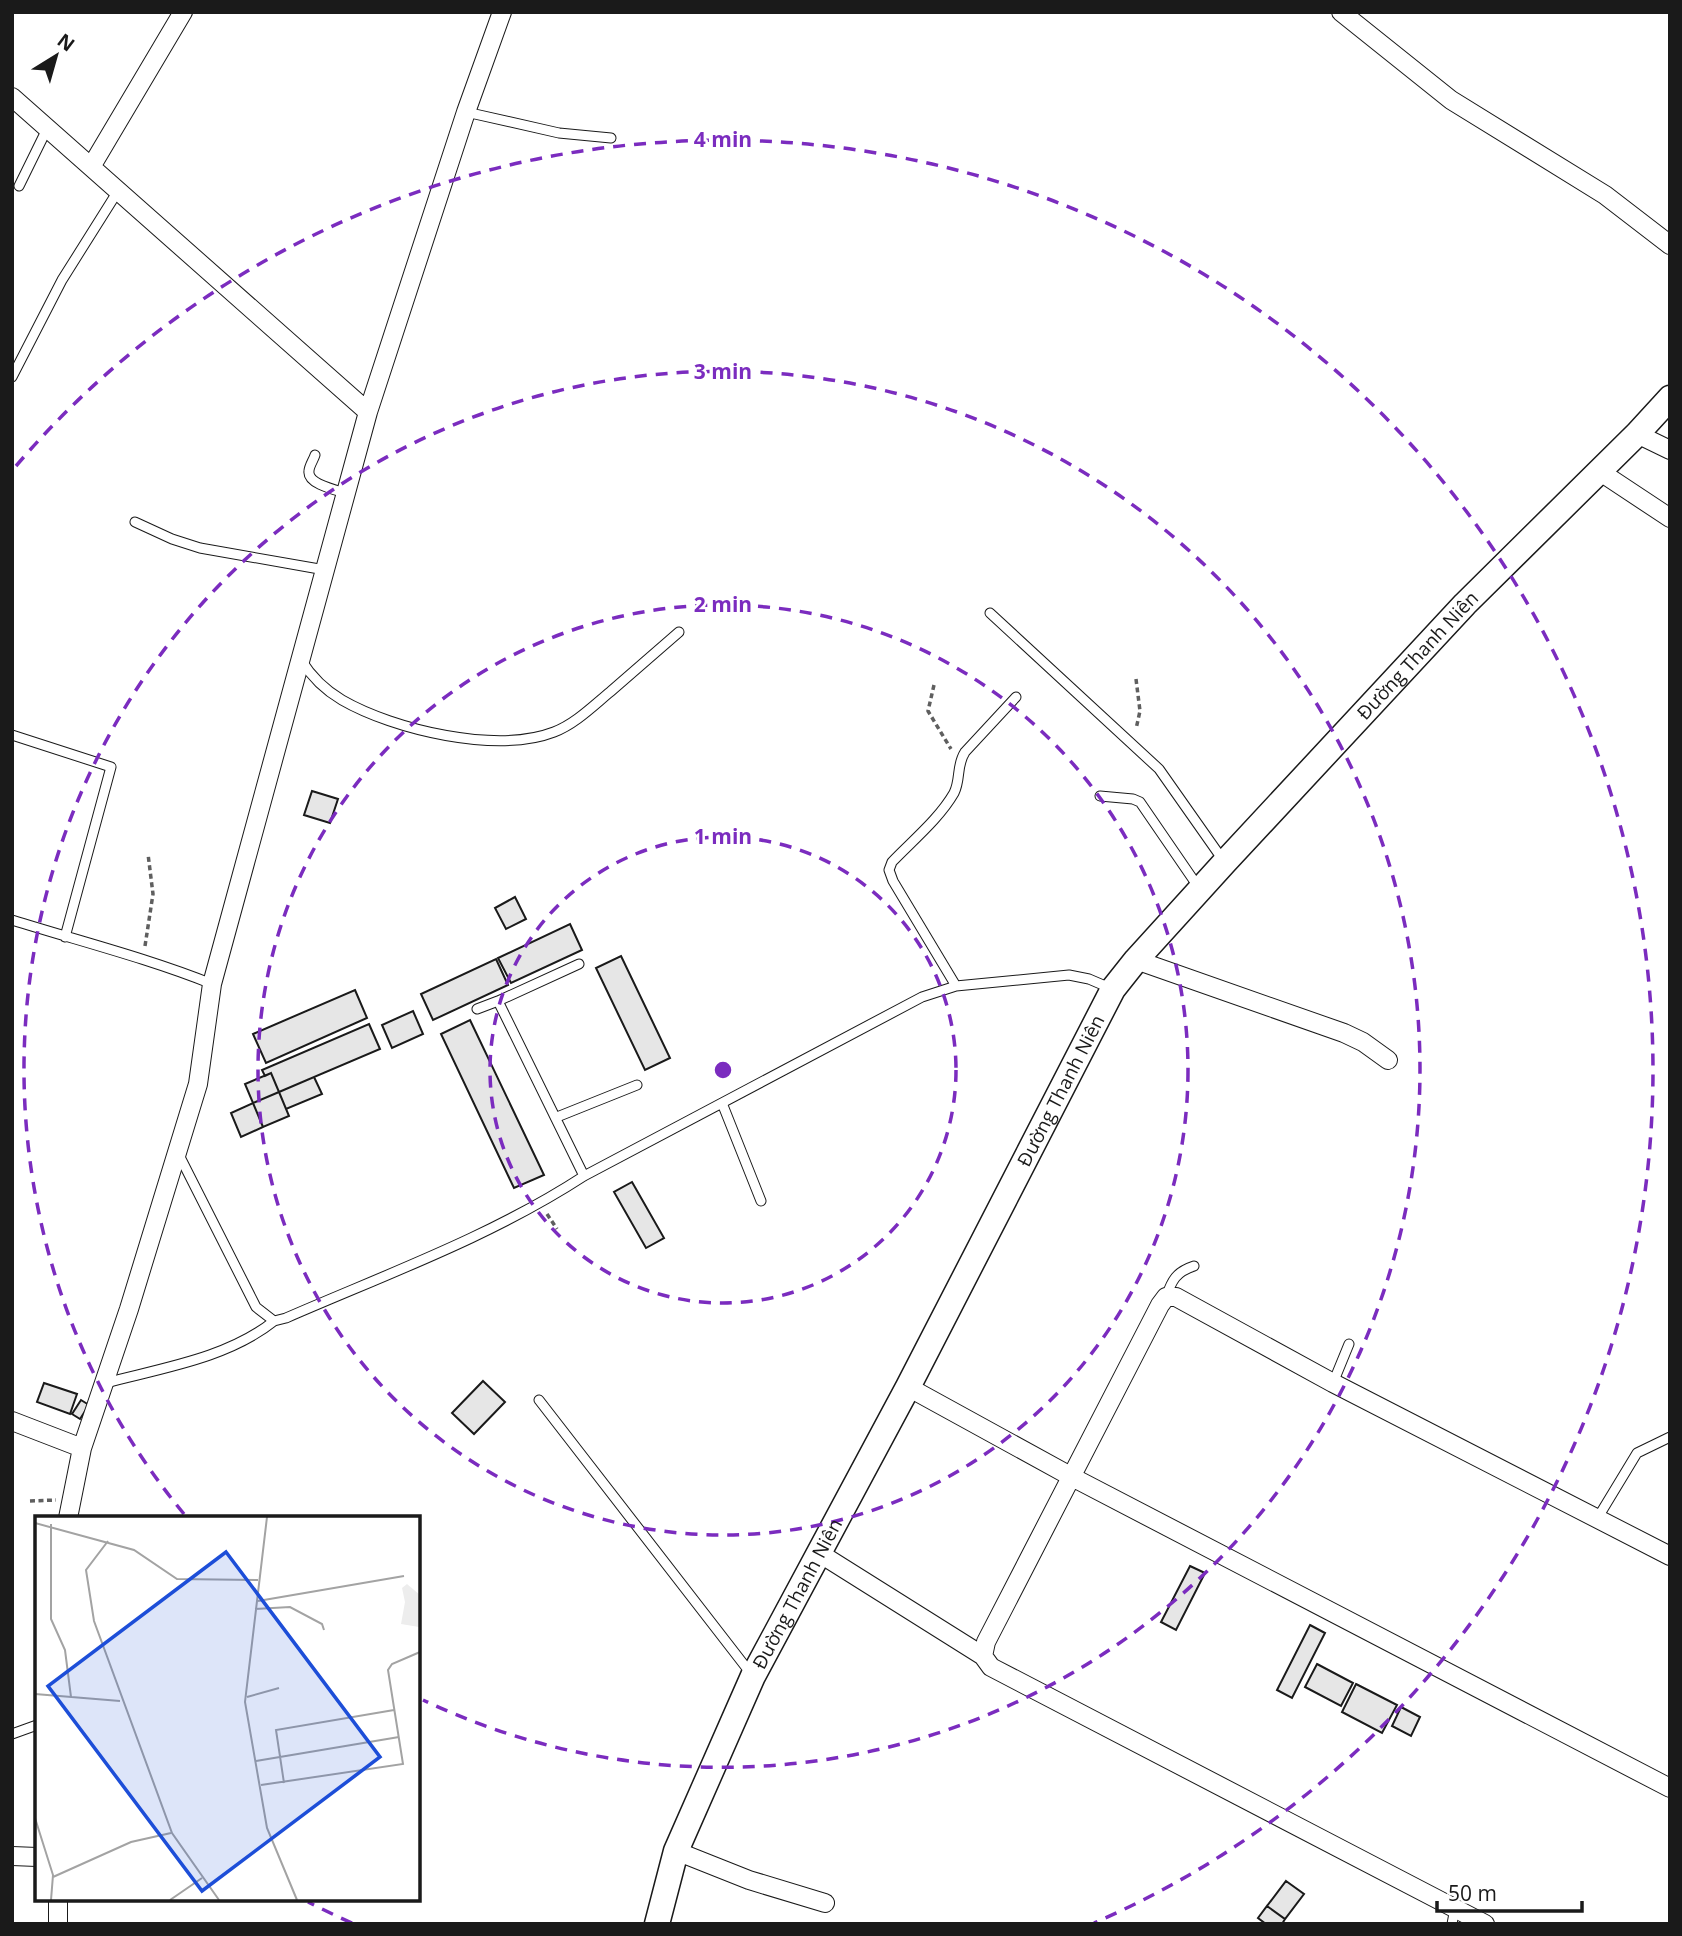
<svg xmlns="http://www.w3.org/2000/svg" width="1682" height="1936" viewBox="0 0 1682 1936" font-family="'Open Sans',sans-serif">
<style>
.building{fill:#e6e6e6;stroke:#1a1a1a;stroke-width:2}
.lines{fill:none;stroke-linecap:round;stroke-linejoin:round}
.lane-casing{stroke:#1a1a1a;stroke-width:11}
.street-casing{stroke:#1a1a1a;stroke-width:20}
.secondary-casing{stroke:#1a1a1a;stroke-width:27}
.path{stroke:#5f5f5f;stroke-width:3.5;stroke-dasharray:5 3.5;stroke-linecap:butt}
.lane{stroke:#fff;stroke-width:9}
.street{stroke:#fff;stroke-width:18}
.secondary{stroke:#fff;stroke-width:24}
.ring{fill:none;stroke:#7b2cbf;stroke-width:3.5;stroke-dasharray:12 9}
.labels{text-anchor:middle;stroke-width:5;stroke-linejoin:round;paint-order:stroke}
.street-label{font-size:19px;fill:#1a1a1a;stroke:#fff}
.inset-road{fill:none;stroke:#a3a3a3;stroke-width:2}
.view{fill:#1d4ed8;fill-opacity:0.15;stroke:#1d4ed8;stroke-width:3.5}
.inset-edge{fill:none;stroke:#1a1a1a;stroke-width:3.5}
.centre{fill:#7b2cbf;stroke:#fff;stroke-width:3.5}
.ring-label{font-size:21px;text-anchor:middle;font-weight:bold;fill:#7b2cbf;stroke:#fff;stroke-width:5;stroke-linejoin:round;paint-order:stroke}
</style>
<rect width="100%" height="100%" fill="#fff"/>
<path class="building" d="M312,791L338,799L330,823L304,815Z
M515,897L526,919L506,929L495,908Z
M570,924L582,950L511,983L498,958Z
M621,956L670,1058L645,1070L596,968Z
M496,959L508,985L433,1020L421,994Z
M355,990L367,1018L266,1063L253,1034Z
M413,1011L423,1034L392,1048L382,1025Z
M470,1020L544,1175L514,1188L441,1034Z
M369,1024L380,1049L279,1092L271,1073L265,1076L262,1070Z
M271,1073L279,1092L253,1103L245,1084Z
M314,1077L322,1094L286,1109L279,1092Z
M279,1092L289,1116L263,1127L253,1103Z
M253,1103L263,1127L241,1137L231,1113Z
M632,1182L664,1238L646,1248L614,1192Z
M483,1381L505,1402L474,1434L452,1413Z
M44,1383L77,1394L70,1414L37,1402Z
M81,1400L89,1405L80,1419L72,1414Z
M1190,1566L1205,1573L1176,1630L1161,1622Z
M1310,1625L1325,1633L1292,1698L1277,1690Z
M1317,1664L1353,1683L1341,1706L1305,1687Z
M1356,1684L1397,1705L1382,1733L1342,1712Z
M1401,1707L1420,1717L1411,1736L1392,1726Z
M1286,1881L1304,1894L1285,1919L1267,1906Z
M1267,1906L1285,1919L1282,1924H1266L1258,1918Z"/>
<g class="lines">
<g class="lane-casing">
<path id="lane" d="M466,112L559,133L611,138
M19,186L47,129
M12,377L62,280L118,191
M315,455C314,459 309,466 309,471C307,484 336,490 346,493
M135,522L172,539L200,548L325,570
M990,613L1159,769L1223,860
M301,660C311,676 325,690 342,700C394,730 497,754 554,732C575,724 593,706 610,692C633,672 656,652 679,632
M12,735L111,767L65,937
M1100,796L1133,799L1140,802L1199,888
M12,920C79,941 147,958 212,984
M956,986L893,881L889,870L892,862C912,841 939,819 954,793C961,779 956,766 965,752L1016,697
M498,1001L579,964
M477,1009L498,1001L584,1176
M722,1103L761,1201
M557,1117L637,1085
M178,1153L256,1307L274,1321L286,1318C387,1274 492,1236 584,1176L922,997L956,986L1069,975L1089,979L1110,988
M1166,1297C1172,1280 1176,1272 1194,1266
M105,1383C162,1368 228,1358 274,1321
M1333,1383L1349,1344
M539,1400L752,1675
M1597,1519L1637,1453L1670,1437
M12,1734L37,1725
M1452,1924L1455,1908"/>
</g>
<g class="street-casing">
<path id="street" d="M1341,12L1451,100L1605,195L1670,245
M12,97L368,412
M91,167L183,12
M1637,434L1670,450
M1599,471L1670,518
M1136,960L1344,1033L1363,1042L1388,1060
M908,1387L1072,1477L1670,1788
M12,1421L82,1448
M68,1518L82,1448L129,1309L198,1084L212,984L368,412L466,112L502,12
M819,1553L983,1656L991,1667L1485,1924
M983,1656L986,1642L1160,1305L1166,1297H1176L1333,1383L1670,1556
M676,1851L749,1880L825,1903
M12,1856L37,1857
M58,1899V1924"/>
</g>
<g class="secondary-casing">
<g id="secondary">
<path id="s1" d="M657,1924L676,1851L753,1676L908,1387L1113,989L1136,960L1225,862L1465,604L1637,434L1670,398"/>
</g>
</g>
<path class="path" d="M1136,679L1140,711L1136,729
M934,685L928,711L951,749
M145,946L153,894L148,854
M547,1214L557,1229
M30,1501L56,1500"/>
<use href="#lane" class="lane"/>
<use href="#street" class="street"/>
<use href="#secondary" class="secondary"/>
</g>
<g class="ring">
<circle cx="723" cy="1070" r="233"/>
<circle cx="723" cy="1070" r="465"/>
<path d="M184 1514A698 698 0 1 1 423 1700"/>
<path d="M352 1923A930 930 0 0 1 308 1902M16 466A930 930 0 1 1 1094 1923"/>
</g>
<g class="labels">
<g class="street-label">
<text dy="7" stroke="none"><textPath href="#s1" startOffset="1494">Đường Thanh Niên</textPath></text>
<text dy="7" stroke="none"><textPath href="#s1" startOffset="928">Đường Thanh Niên</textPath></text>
<text dy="7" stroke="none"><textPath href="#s1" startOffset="360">Đường Thanh Niên</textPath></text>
</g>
</g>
<g transform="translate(35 1516)">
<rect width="385" height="385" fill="#fff"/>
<path d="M372,68L385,79V116L384,111L366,108L370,86L367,72Z" fill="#ededed"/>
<path class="inset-road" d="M232,1L210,186L232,312L262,384M0,7L99,34L142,63L223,64M16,8V103L30,134L36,181M73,25L51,54L59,105L137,317L184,384M223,85L369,60M220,93L255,91L287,108L289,114M0,178L85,185M212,181L244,172M221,245L364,221M249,267L241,214L359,194M226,269L368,248L353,154L357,148L385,136M0,302L18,359L16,384M18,361L96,326L136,317M135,384L167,362"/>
<path class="view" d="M191,36L345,241L167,375L13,170Z"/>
<rect width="385" height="385" class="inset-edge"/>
</g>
<circle cx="723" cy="1070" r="10" class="centre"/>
<g class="ring-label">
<text x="723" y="147">4 min</text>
<text x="723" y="379">3 min</text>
<text x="723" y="612">2 min</text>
<text x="723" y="844">1 min</text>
</g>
<rect width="1682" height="1936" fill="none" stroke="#1a1a1a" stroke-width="28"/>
<g transform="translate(56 56) rotate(37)" stroke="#ffffff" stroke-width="5" paint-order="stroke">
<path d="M0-5L12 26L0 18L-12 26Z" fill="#1a1a1a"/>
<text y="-10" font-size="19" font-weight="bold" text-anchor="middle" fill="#1a1a1a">N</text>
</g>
<path d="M1437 1901v10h145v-10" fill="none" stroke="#1a1a1a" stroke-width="3.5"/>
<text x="1448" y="1901" font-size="21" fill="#1a1a1a" stroke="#ffffff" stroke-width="5" paint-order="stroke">50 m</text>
</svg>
